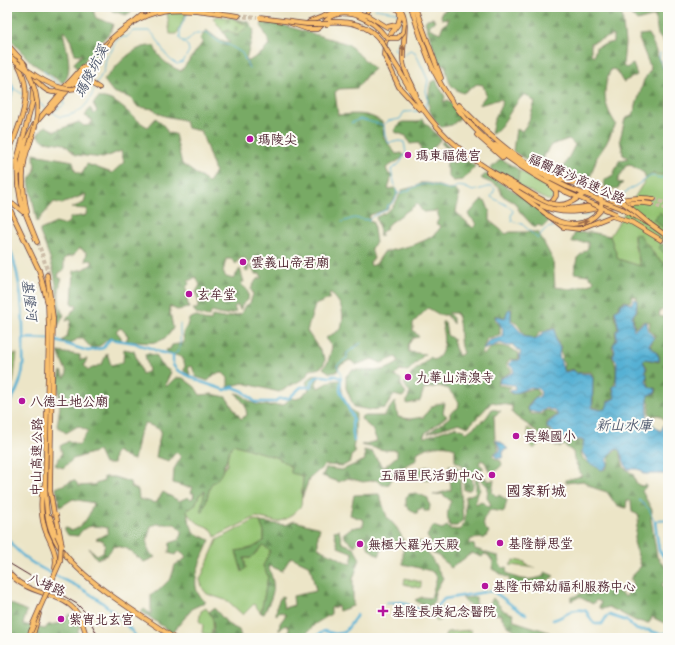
<svg xmlns="http://www.w3.org/2000/svg" width="675" height="645" viewBox="0 0 675 645" font-family="'Patrick Hand','LXGW WenKai TC',sans-serif">
<style>
.grass{fill:#95c473;stroke:#70724f}
.forest{fill:url(#forest-firs);stroke:#616448;fill-rule:evenodd}
.cemetery{fill:url(#cemetery-stones);stroke:#70724f}
.park{fill:url(#park-tufts);stroke:#70724f}
.garden{fill:url(#garden-furrows);stroke:#70724f}
.water{fill:url(#water-waves);stroke:#506880}
.lines{fill:none;stroke-linecap:round;stroke-linejoin:round}
.stream{stroke:#57b1d4;stroke-width:1}
.river{stroke:#57b1d4;stroke-width:2.5}
.trunk-tunnel{stroke:#ccbda8;stroke-width:4;stroke-dasharray:4 2;stroke-linecap:butt}
.motorway-tunnel{stroke:#ccbda8;stroke-width:4;stroke-dasharray:4 2;stroke-linecap:butt}
.primary-casing{stroke:#623d42;stroke-width:5}
.trunk-casing{stroke:#623d42;stroke-width:5.5}
.motorway-casing{stroke:#623d42;stroke-width:5.5}
.primary{stroke:#f9bf6d;stroke-width:3.5}
.trunk{stroke:#f9bf6d;stroke-width:4}
.motorway{stroke:#f9bf6d;stroke-width:4}
.rail{stroke:#4a1f2b;stroke-width:1}
.trunk-bridge-casing{stroke:#623d42;stroke-width:5.5;stroke-linecap:butt}
.motorway-bridge-casing{stroke:#623d42;stroke-width:5.5;stroke-linecap:butt}
.trunk-bridge{stroke:#f9bf6d;stroke-width:4}
.motorway-bridge{stroke:#f9bf6d;stroke-width:4}
.oneway{fill:#996749}
.poi-dot{fill:#b5179e;stroke:#fdfcf7;stroke-width:1.5}
.labels{text-anchor:middle;stroke-width:4;stroke-linejoin:round;paint-order:stroke}
.poi-label{font-size:13px;fill:#4a1f2b;stroke:#fdfcf7;text-anchor:start}
.street-label{font-size:13px;fill:#4a1f2b;stroke:#fdfcf7}
.water-label{font-size:14px;font-style:italic;fill:#4f596f;stroke:#fdfcf7}
.quarter-label{font-size:15px;fill:#4a1f2b;stroke:#fdfcf7}
</style>
<defs>
<pattern id="forest-firs" width="22" height="20" patternUnits="userSpaceOnUse"><rect width="22" height="20" fill="#78aa65"/><path d="M5 1l3.5 6h-7zM16 11l3.5 6h-7z" fill="#648a53"/></pattern>
<pattern id="cemetery-stones" width="16" height="16" patternUnits="userSpaceOnUse"><rect width="16" height="16" fill="#95c473"/><path d="M2 7V4a2 2 0 0 1 4 0v3zM10 15v-3a2 2 0 0 1 4 0v3z" fill="#7c9f5f"/></pattern>
<pattern id="park-tufts" width="24" height="20" patternUnits="userSpaceOnUse"><rect width="24" height="20" fill="#95c473"/><path d="M3 7l-1-3M5 7V3M7 7l1-3M15 17l-1-3M17 17v-4M19 17l1-3" fill="none" stroke="#7c9f5f"/></pattern>
<pattern id="garden-furrows" width="10" height="10" patternUnits="userSpaceOnUse"><rect width="10" height="10" fill="#95c473"/><path d="M-1 1l2-2M0 10L10 0M9 11l2-2" fill="none" stroke="#7c9f5f"/></pattern>
<pattern id="water-waves" width="16" height="10" patternUnits="userSpaceOnUse"><rect width="16" height="10" fill="#57b1d4"/><path d="M0 5q4-4 8 0t8 0" fill="none" stroke="#4a8fac"/></pattern>
</defs>
<rect width="100%" height="100%" fill="#fdfcf7"/>
<filter id="ink" filterUnits="userSpaceOnUse"><feTurbulence type="fractalNoise" baseFrequency=".025" numOctaves="2"/><feDisplacementMap in="SourceGraphic" scale="8" xChannelSelector="R" yChannelSelector="G"/><feConvolveMatrix kernelMatrix="1 2 1 2 8 2 1 2 1" color-interpolation-filters="sRGB"/></filter>
<filter id="wash" filterUnits="userSpaceOnUse"><feTurbulence type="fractalNoise" baseFrequency=".012" numOctaves="4" result="noise"/><feDisplacementMap in="SourceGraphic" scale="16" xChannelSelector="R" yChannelSelector="G"/><feGaussianBlur stdDeviation="0.9" result="paint"/><feColorMatrix in="noise" values="0 0 0 0 0 0 0 0 0 0 0 0 0 0 0 0 0 1.4 0 .05"/><feComposite in="paint" operator="in"/></filter>
<g filter="url(#wash)">
<rect width="100%" height="100%" fill="#ece5c7"/>
<path class="grass" d="M167,11L187,12L177,34H170Z
M668,168V221L660,212L653,219L668,232V241L664,237L659,248L668,257L666,264L657,258L648,245L634,234C633,245 638,255 640,266L618,259L610,236L646,179L652,174L665,175Z
M519,170L552,188L555,194L552,200H547L515,184L518,180Z
M233,444L278,458L303,476L301,506L288,518L278,522L256,517L215,537C214,527 205,527 198,523C195,520 191,517 188,514L187,508L195,505L199,495L205,491L203,512L211,483L227,465L228,451Z
M255,520L260,521L264,532V541L252,548L236,551L242,571L246,568L244,558H251L263,545L271,551L263,566L268,576L261,613L254,604L243,615L228,601L207,594L203,589L200,580L217,540Z
M514,560L525,562V564L536,568L510,565Z
M443,607L449,612L440,621H436L434,616Z
M206,608L214,619L211,635L202,633L203,625L199,621L201,611Z"/>
<path class="forest" d="M7,7H94V13L96,18L113,24L111,31L96,48L98,56L92,65L84,61L77,70L74,63L82,55L75,54L69,36L63,31C65,45 75,71 63,83L32,63L7,36Z
M111,7H141L126,15L112,11Z
M452,7H470L477,11L488,7H668V48L658,35L655,16L637,21L628,12L622,14L625,43L623,66L626,68L633,64L637,75L623,82L616,70L611,69C602,89 603,105 616,124L606,144L597,157L589,181L562,170L575,145L569,139L551,145L544,156V168L532,164L513,151L516,129L522,131L528,123L535,102L525,94C512,104 503,130 491,134L494,120L503,101L500,99L479,105L486,95L483,85L477,84L463,93C447,87 449,79 445,65L439,63L425,22L427,19L433,18L435,22L430,24L429,28L440,33L443,25L448,22V18L442,19L441,16L442,12ZM613,35V42L596,47L594,56L591,54V43Z
M232,18L249,22L254,30L246,60L249,61L263,52L270,44L261,25L265,20L348,44L374,69L367,75L357,88L339,89L335,92L338,115C355,114 368,112 382,122L384,138L396,154L402,153L404,157L386,168L388,173L392,176L388,189L395,188L398,194L387,209L370,215L369,220L373,222L376,243L371,248L374,259L370,262L371,266L376,264L384,252C401,248 433,243 441,226L436,224L439,218L437,211L423,212L417,204L386,226L387,228L381,233V236H379L380,232L376,217C391,212 396,204 402,190L417,186L420,183C434,182 443,189 455,190L459,194L456,212L473,228L477,224L468,215L481,200L486,202L490,213V221L506,234L510,232H538L553,260L555,287L570,289L592,284L594,280L588,275L574,273L577,258L588,248V242H571L575,233L590,232L610,236L618,259L640,266C639,254 634,245 634,234L640,235L657,258L666,264L668,260V307L660,311L659,316L668,318V416L665,420L659,415L652,416L649,413V405L651,404L649,403L648,395L656,393L657,389L649,386L646,372L647,367L643,361L645,359L659,362C661,354 655,351 650,346L655,337L649,329L650,322L644,321L635,328L633,316L637,311V297L633,296L630,302L624,301L614,312L618,328L615,332L616,339L612,347L614,352L612,357C618,364 617,382 612,389L615,397L608,401L607,407L603,410L593,407V376L591,372H579L577,374L573,369L564,371L563,369L564,364L561,359L563,357L559,350L561,347L556,340L555,328L540,332L535,339L525,336L518,325L511,319L512,309H509L504,318L495,315V321L500,325V335L487,338L481,354L484,355C494,340 507,347 519,353L518,360L510,359L507,363V366L512,370L511,372L500,378L497,385L512,387L508,391L512,394L535,388L539,394L531,401L527,408L531,414H541L544,411L548,410L557,415L547,422V430H550C556,443 571,441 584,441C576,465 589,459 601,470L606,469L609,462V456L614,451L619,449L624,468L633,474C636,480 634,485 643,486L645,484L647,486L642,491L652,510L651,519L657,557L668,570V581L666,580L662,585C673,599 664,605 667,619L664,623L652,617L649,623L636,621L609,607L602,609L599,607L601,602L596,600L593,604L579,597L571,601V598C581,592 593,591 604,585L613,588L626,597L632,585L633,581L630,579L641,566L634,542L639,515L632,512L631,501L627,500L626,508L616,505L607,492L594,488L583,481L566,483V480L582,476L574,459L573,452L564,445L560,447C547,444 542,437 532,428C526,423 518,419 512,413V406L492,402L468,427L459,423L431,432L428,434V433L450,417V413L458,408L459,402L448,389L439,386L424,389L420,401L407,404V400L410,393L404,384L406,381L409,379L412,373L431,357L433,360C448,356 443,333 442,322H445L447,335L453,339L455,348L459,356L463,353C457,338 463,328 456,313H448L453,318V324L447,315H440L428,308L413,323V330L419,337L413,338L408,345L409,352L425,354L408,371L400,370L394,376L401,379V385L406,394L402,397L394,395L385,408L370,410L354,407L346,388V376L352,370C371,369 382,375 399,362L396,357L381,363L372,359L356,365L350,360L339,366L337,372L330,373L323,368L328,362L332,347L326,338L341,329C345,312 342,304 330,292L329,299L315,305L307,331L325,358C325,368 318,369 310,370L305,378L279,392L243,383L228,387V378L223,373L215,374L208,381L196,377L192,366L188,367L190,375L184,371L185,365L182,357L168,353L166,350L170,349L172,345L184,343L183,333L187,326L189,319L196,316L203,320L211,321L212,316L223,318L241,314L244,307L250,303L253,294L251,289L256,280L262,277L260,274H255L251,266L256,263L255,259L249,262L248,272L245,270L247,263L245,258L239,259L236,264L231,259H226L223,272L226,277L233,279L240,269L244,282H241L242,286C248,288 249,294 248,300L242,305L240,310L238,305L234,307L236,312L223,315L212,312L208,317L197,314L193,309H197L199,304L196,292L200,285L196,277L188,281L189,284L186,287L187,300L189,308L177,310L169,306L173,328C163,348 145,342 126,341L128,336L121,328L116,331L121,337V340L109,338L101,345L92,349L83,339H77L71,344L62,341L67,337L71,319L66,321L68,316L71,315L72,311L76,309L77,305L72,304L74,271L84,269L92,264V260L85,261L87,253L80,248L73,256H68L64,259V270L59,273L58,277L62,279C57,288 58,308 64,315L57,328C57,322 58,315 58,309C57,279 52,260 40,233V230L56,223L63,225L68,223L70,218L86,215L87,209L71,208L84,203L86,194L62,204L54,202L37,222L29,182L35,170L34,154L73,161L75,171L82,174L87,164L112,173L124,162L121,151L103,158L76,155L64,144L44,141L37,135L45,126L55,131L79,122L84,126L90,125L92,120L85,116L90,108L94,114L97,111L93,104L98,98C117,95 131,119 148,127L156,118L164,126L168,133L175,134L182,164L209,183L215,171L201,131L187,128L185,121C175,116 161,119 154,109L138,107L131,98L113,92L104,80C117,66 133,44 154,46C159,59 167,65 181,71L203,42L200,39L206,30L218,39L230,43L223,32L248,26L244,23Z
M648,34C657,47 657,63 668,75V168L665,175L652,174L646,179L644,173L629,164L626,165L617,182L623,183L617,189L605,187L604,180L613,175L619,161L628,158L623,155L620,139L625,119L633,115L644,80L651,69L639,39L640,35Z
M436,80L445,97L443,102L448,100L461,117L452,125L441,127C426,112 427,102 431,82Z
M422,119L441,139L426,156L422,155L419,143L410,144L406,136L395,132L394,130L402,122H418Z
M443,141L462,158L475,166L463,180L453,181L448,176V168H446L448,159L452,160L453,164L455,161L454,155L441,143Z
M501,159L519,170L518,180L515,184L490,169Z
M486,174C499,182 546,208 549,221L543,227L538,225L535,228L520,212L515,203L503,196L498,186L482,179L481,178Z
M660,212L668,221V232L653,219Z
M663,237L668,241V257L659,248Z
M124,349L134,351L142,374L149,371L145,355L147,353L157,356L160,364L171,372L165,385L167,386L175,378H183L195,387L200,395L212,394L226,397L241,419L247,415L245,405L236,393C246,395 247,402 256,404C264,406 274,405 283,405L291,398L297,399L309,390L306,382C310,377 313,375 320,375L316,383L318,388L331,381L341,380C341,392 345,407 356,414C355,426 356,437 353,448L356,452L351,456L350,462L343,466L325,465L309,479L302,498L303,476L291,473V467L278,458L233,444C224,457 227,475 211,484L203,512H200L205,491L199,495L195,505L190,509L187,508L188,518L194,533L210,540C203,557 184,588 206,602L193,608L172,633L141,611L144,609L151,614V594L158,591L171,578L175,565L186,558L184,554L180,551L175,555L169,553L170,543L179,540L182,531L175,524H156L151,526C148,538 143,550 155,557L144,562L126,548L114,546L107,555L97,559L89,548L97,555L103,552L105,544L102,540L96,539L108,533V528C96,526 85,523 78,536L68,535L65,530V527L71,531C83,528 91,514 93,503L73,499L60,507L56,488L74,480L77,483L78,486L93,485L104,481V477H114L130,482L131,487L138,490L139,499L156,503L163,492L179,501L188,497L190,499L193,498L194,493H191L193,487H186L173,483L174,469L181,457L176,452L169,461L156,457L161,430L145,423L139,434L134,460L125,457L117,451L114,455L113,464H104L98,451L73,459L63,468L55,465L62,454L60,446L69,441L79,445L88,431L78,426L66,433L57,426L60,406L58,381L61,371L65,378L67,373L58,352L80,355V360L87,359L84,365L88,370L102,364L107,353L111,365L123,362Z
M395,401L398,417L410,419L424,417C429,408 434,403 445,403L443,413L447,416L424,434L425,437L455,427L464,430L466,433L486,418L492,409L501,411L494,416L495,440L499,450L492,455L496,459L501,461L502,465L496,471H489L485,462L481,460L479,464L483,467V469L479,470L478,477L472,475L473,486L470,490H464L462,465L455,461V448C443,443 426,446 417,453V460C403,466 396,471 389,484L383,485L376,480L363,482L348,478L339,482L322,476L326,468L342,470L365,460L364,450L372,452L383,468L397,456V450H384L361,445L377,441L372,429L361,419L362,416H384Z
M449,465L455,466L459,469L463,520L457,526H450C446,518 447,508 451,501L442,494L433,495L451,490Z
M431,466L432,479L423,480L418,471L420,468Z
M486,478L487,481L494,480L492,492L496,496L499,495L507,500L504,512L490,510L483,520L484,527L489,532L485,538L471,539L469,544L474,545L475,549C484,551 490,555 498,556L500,565L503,568L507,567L506,572C517,581 531,581 544,576L545,572L554,576L535,590V586L532,584L516,585L508,581L510,579L492,569L493,562L488,555L484,554L482,557L472,553L451,568C445,563 441,556 433,554L432,545L427,536L433,526L442,529L447,526L450,529L460,530C468,520 465,509 465,497L475,493L476,487L475,479H478L480,489L475,501L476,504L481,501L489,507L491,505L487,497L488,487L480,479Z
M416,493L428,498L430,506L429,511H424L423,508L417,510L418,513H415L406,506V497L409,494Z
M379,494L387,517L397,528L406,545L410,546L421,541L443,578L435,592L434,601L430,606L422,605L415,600L422,597L431,598L437,577L431,571L403,564V546L385,543L379,556L369,549L364,535L359,538L355,546L346,539L343,534L351,528L363,526L364,520L350,515L354,495Z
M294,521L320,528L318,535V547C323,552 326,552 333,555C339,557 342,561 351,564L353,553L338,547L334,531L339,530L342,543L353,547L360,559L353,579V606L339,611L338,606L331,608V614L315,624L302,638H285L289,634V627L285,625L279,631L280,623L286,615L281,612L276,615L277,605L281,596L284,597L282,599L284,608L294,605L293,596L316,591L310,566L291,557L282,571L270,566L269,569C277,588 273,595 264,614L261,613L268,576L263,566L270,551L263,545L251,558H244L246,568L242,572L236,551L252,548L264,541V532L260,522L286,525Z
M476,597V605L488,607L493,598L504,611L513,614L514,621L549,632L548,638H527L508,626L500,615L474,609L462,598Z
M7,602L27,611L23,624L45,629L48,625L63,623L69,614L77,617L80,628L78,629V638H7Z
M214,608L229,625L239,630L241,637L251,638H210C215,629 215,621 209,612Z"/>
<path class="cemetery" d="M217,16L232,18L248,26L237,35L228,30L223,32L213,18Z"/>
<path class="park" d="M13,354H17L13,383L8,381L11,373Z
M527,428C534,430 538,439 545,443L537,445L534,449L530,445Z
M471,630L472,638H444L447,632Z"/>
<path class="garden" d="M405,578L421,582V586L420,588L404,584Z"/>
<path class="water" d="M634,299L637,300L636,311L632,316L634,330L645,322H647L648,330L654,338L649,345C653,351 660,353 659,361L645,359L643,361L646,368L645,371L647,374L646,381L649,387L656,389L655,393L648,395L647,420C654,423 656,429 661,431L668,417V474H643V471L637,469H627L619,449H614L606,460L608,463L605,468L602,470L589,463L582,452L584,440C576,439 566,442 559,438C554,435 553,429 547,428L548,423L558,415L553,409L551,410L547,408L539,413L529,411L528,407L533,400L540,396L541,392L537,388L531,387L513,394L510,391L515,389L514,385L499,383L500,379L514,372L513,368L509,365L511,361L520,360L519,356L521,353C519,349 514,348 512,344L508,346L500,343L483,350L488,341L502,337L503,329L495,317L497,316L505,318L508,310L511,309V321L525,337H529L535,340L544,332L555,329L556,342L560,347L559,355L563,370L565,372L573,370L578,374L579,373L591,374L593,379L592,408L600,410L606,409L608,402L615,398L613,387L616,385L617,362L613,357L615,351L613,345L617,339L616,331L619,329L615,311L618,309L621,304L625,302L631,304Z
M496,440L501,442L508,449L504,450L502,458H497L494,455L501,450Z"/>
<g class="lines">
<path class="stream" d="M375,9L396,12L398,15
M400,20L401,32
M201,33L207,32L220,43L229,45L242,53L249,68
M401,38L394,49L401,54
M183,41H188L194,34H199
M660,53L659,59L668,76
M404,55L410,50L415,52L428,80L426,91L428,99L425,108
M43,71L60,85
M96,84L104,71L106,58L111,52L116,41L121,37H127L133,31H150C162,42 162,57 177,64L183,62L189,51L188,46L180,39V28L189,11
M13,88L24,95
M39,103L46,108
M52,109L56,110L64,105V99L68,96L67,94
M51,111L60,117C80,114 88,107 95,87
M418,111L404,112L400,119L388,121L384,125L385,136L389,143L399,141L404,142L406,153L400,163L391,170L397,193C405,194 415,185 424,184C430,183 437,187 446,188L450,191L457,186L464,187L473,191L492,186L495,189L491,197L510,207L513,211L511,216L512,221L522,224L538,239C541,233 545,227 553,227V221
M351,123L360,119L383,125
M618,197L651,176L661,178L666,176L668,173
M602,198H613
M577,213L586,216L589,211
M342,222L354,218L369,220L373,216L386,210L388,205C394,203 396,200 397,193
M173,355C184,350 179,334 180,324
M341,373L337,365L347,358V353L361,343
M341,377V375
M639,500L649,509L655,522
M660,638V634"/>
<path class="river" d="M7,73L13,88L7,112
M7,241C21,275 24,313 23,349C23,357 24,366 22,374C20,386 14,396 7,407
M24,338L50,339L88,351L103,348L110,339L135,343L139,345L151,348
M153,349L159,352L173,355V365L177,370L201,382L225,390L233,387L243,391L255,402H273
M331,376H336
M338,377L341,378
M341,380L340,390L353,418L352,425L354,441
M275,402L278,399L289,398L301,387H310C314,377 318,374 329,377
M668,520H659L655,522L659,550L668,563
M7,537C24,567 61,575 87,592C105,603 125,621 137,638
M387,603L402,602L424,612L429,613L434,611L444,599L491,591C504,596 512,609 526,614
M553,620C566,617 571,606 586,611L592,621L596,624H602L607,616L609,615L627,621L637,630H648L660,634L666,633L668,626
M313,638L324,631L336,634L345,632L357,615"/>
</g>
</g>
<g filter="url(#ink)">
<g class="lines">
<path class="trunk-tunnel" d="M238,16L257,18
M86,63L106,40
M654,199L668,204
M651,204L668,210
M38,242L49,275"/>
<path class="motorway-tunnel" d="M661,240L668,247"/>
<g class="primary-casing">
<path id="primary" d="M7,570C26,597 57,590 75,610C82,618 84,628 87,638"/>
</g>
<g class="trunk-casing">
<path id="trunk" d="M395,7L400,12V17L398,24L385,42L384,55L399,87L419,109
M401,10C409,22 402,45 403,60C403,72 413,83 416,95
M368,11L370,7
M309,22L342,9L369,16L387,27L396,25
M328,22C349,21 368,24 381,41
M290,23L307,29H317C323,26 325,20 331,17C348,7 374,21 384,35
M103,47C148,0 178,7 238,16
M399,70C425,117 445,142 491,171
M74,84C83,77 91,83 99,88
M66,90L87,65
M48,112L69,89
M22,149L34,125L65,88
M488,172L509,186
M19,173L25,146
M18,183L21,202L37,242
M508,183C522,192 537,204 554,207C586,214 619,193 654,199
M7,203L15,205L23,212
M542,206C578,223 614,197 651,204
M47,275L53,318L50,490L54,514
M32,638L39,614"/>
</g>
<g class="motorway-casing">
<path id="motorway" d="M411,7C418,29 425,53 435,73C462,128 512,166 566,192
M415,7L441,78
M113,39L142,15
M7,44L25,64
M7,48C41,89 21,116 7,158
M31,73C53,107 62,90 83,67
M459,105C491,138 524,168 569,182
M477,135L503,158
M495,145L523,165L567,187
M489,170L520,187
M18,186L17,160L32,104L33,89
M510,186L563,227L579,229L612,216L633,223
M547,202H552L556,196V191L552,187
M7,203L39,270L48,304L49,330L45,485C46,501 46,518 52,533C68,574 137,612 174,638
M622,209L650,224L668,237
M27,212C22,188 20,166 30,143
M631,222L661,240
M43,488C40,501 41,519 46,532C51,544 58,554 55,568
M50,517L57,535"/>
</g>
<use href="#primary" class="primary"/>
<use href="#trunk" class="trunk"/>
<use href="#motorway" class="motorway"/>
<path class="rail" d="M7,562L77,604L86,613L99,638"/>
<g class="trunk-bridge-casing">
<path id="trunk-bridge" d="M260,18L307,24H328
M384,35L389,38H398L403,32L404,24
M381,41L399,70
M56,514L62,546
M28,638L34,624"/>
</g>
<g class="motorway-bridge-casing">
<path id="motorway-bridge" d="M7,54C22,67 66,103 84,83C90,76 93,68 97,61C102,53 108,46 113,39
M23,62C39,91 42,111 30,143
M520,187C540,198 556,214 578,198C584,194 589,189 597,189C611,190 639,215 650,224
M567,187L622,209
M566,192L616,214
M547,215C564,227 586,228 600,211C607,186 586,186 569,182
M32,626L60,562L61,544L57,535"/>
</g>
<use href="#trunk-bridge" class="trunk-bridge"/>
<use href="#motorway-bridge" class="motorway-bridge"/>
</g>
<defs><path id="oneway-solid" d="M-6-.8H1V-3.2L6.5 0L1 3.2V.8H-6Z"/></defs>
<g class="oneway">
<use href="#oneway-solid" transform="translate(403 51) rotate(-88)"/>
<use href="#oneway-solid" transform="translate(583 222) rotate(-17)"/>
</g>
</g>
<g class="poi-dot">
<circle cx="250" cy="139" r="4"/>
<circle cx="408" cy="155" r="4"/>
<circle cx="243" cy="262" r="4"/>
<circle cx="189" cy="294" r="4"/>
<circle cx="408" cy="377" r="4"/>
<circle cx="22" cy="401" r="4"/>
<circle cx="516" cy="436" r="4"/>
<circle cx="492" cy="475" r="4"/>
<circle cx="500" cy="543" r="4"/>
<circle cx="360" cy="544" r="4"/>
<circle cx="485" cy="586" r="4"/>
<path d="M381 605h4v4h4v4h-4v4h-4v-4h-4v-4h4z"/>
<circle cx="61" cy="619" r="4"/>
</g>
<g class="labels">
<g class="poi-label">
<text x="258" y="144">瑪陵尖</text>
<text x="416" y="160">瑪東福德宮</text>
<text x="251" y="267">雲義山帝君廟</text>
<text x="197" y="299">玄牟堂</text>
<text x="416" y="382">九華山清湶寺</text>
<text x="30" y="406">八德土地公廟</text>
<text x="524" y="441">長樂國小</text>
<text x="484" y="480" text-anchor="end">五福里民活動中心</text>
<text x="508" y="548">基隆靜思堂</text>
<text x="368" y="549">無極大羅光天殿</text>
<text x="493" y="591">基隆市婦幼福利服務中心</text>
<text x="392" y="616">基隆長庚紀念醫院</text>
<text x="69" y="624">紫宵北玄宮</text>
</g>
<g class="street-label">
<text transform="translate(577 178) rotate(24)" y="5">福爾摩沙高速公路</text>
<text transform="translate(36 457) rotate(-89)" y="5">中山高速公路</text>
<text transform="translate(47 584) rotate(23)" y="5">八堵路</text>
</g>
<g class="water-label">
<text transform="translate(91 71) rotate(-63)" y="5">瑪陵坑溪</text>
<text transform="translate(30 300) rotate(83)" y="5">基隆河</text>
<text x="624" y="430">新山水庫</text>
</g>
<g class="quarter-label">
<text x="536" y="496">國家新城</text>
</g>
</g>
<rect width="675" height="645" fill="none" stroke="#fdfcf7" stroke-width="24"/>
</svg>
